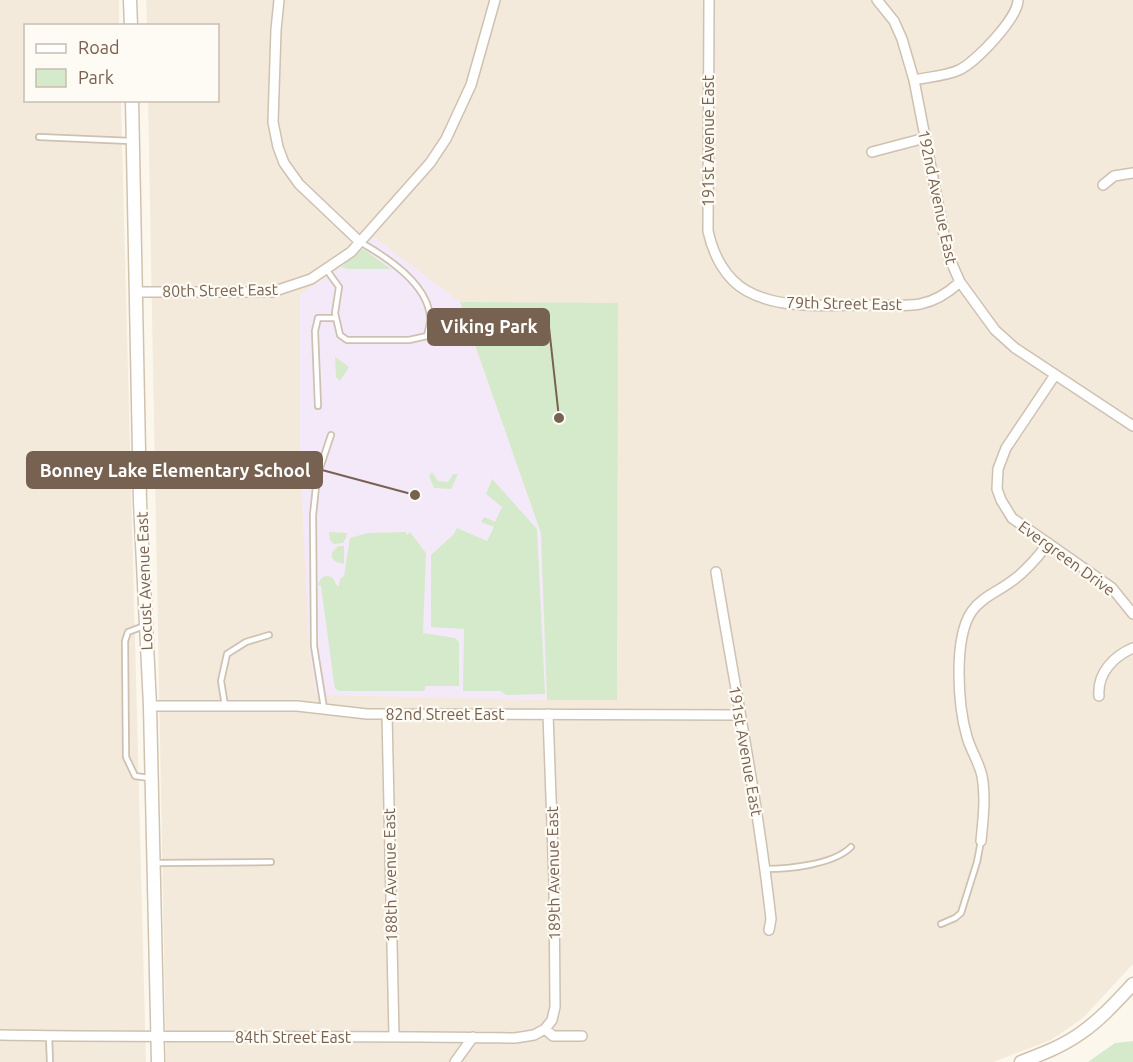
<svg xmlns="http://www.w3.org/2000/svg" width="1133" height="1062" viewBox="0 0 1133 1062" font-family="Ubuntu,sans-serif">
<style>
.residential{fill:#f4eadb}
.education{fill:#f4e9f9}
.green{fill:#d5eacb}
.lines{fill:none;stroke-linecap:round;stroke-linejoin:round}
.lane-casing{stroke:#cec1b2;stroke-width:8}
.street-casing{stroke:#cec1b2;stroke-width:12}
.secondary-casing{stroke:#d1c2b0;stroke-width:15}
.lane{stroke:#fff;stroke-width:4.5}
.street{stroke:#fff;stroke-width:9}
.secondary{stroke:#fff;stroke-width:12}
.labels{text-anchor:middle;stroke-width:4.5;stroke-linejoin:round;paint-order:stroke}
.street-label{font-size:16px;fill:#776150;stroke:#fefbf4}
.leader{fill:none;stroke:#776150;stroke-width:2}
.callout-dot{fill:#776150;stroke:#fefbf4;stroke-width:2}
.callout{fill:#776150;stroke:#776150;stroke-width:2}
.callout-label{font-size:18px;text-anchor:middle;font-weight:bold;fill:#fff}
</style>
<rect width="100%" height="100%" fill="#fcf7ed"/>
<path class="residential" d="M0,0H119V25L26,26V100L121,101L146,1062H0Z
M146,0H1133V964L1083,1018L1051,1040L993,1062H166L148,101L218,100V26L147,25Z"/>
<path class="education" d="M374,237L460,302L541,533L547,700L316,695L309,648L300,458V294L334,273Z"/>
<path class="green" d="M362,249L365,250L391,269H347L341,267Z
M460,302L618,303L617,700H547L541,533Z
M335,357L349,367L340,381L336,377Z
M432,472L438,481L448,482L453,474H458L451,489L434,488L429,476Z
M492,479L537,529L545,694L506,695L501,691H463L464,629L431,627V555L454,534L457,528L487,541L494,527L481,522L484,517L495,522L502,507L486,494Z
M329,532L347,533L346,538L343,543L334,544L330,540Z
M406,532V534H408L410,532L426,553L423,633L455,638L459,642V686H426L424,691H339L335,688L334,683L321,586L318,585C320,577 326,574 333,578L337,586H339L340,579L344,576L350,538L368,533Z
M338,546H344V564L336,562L332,558V552Z
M1133,1041V1062H1088L1115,1043Z"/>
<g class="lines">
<g class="lane-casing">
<path id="lane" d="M39,137L131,141
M326,269L339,287L335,313L340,335L347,340H409L427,336C428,330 431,322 430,317C428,284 385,256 360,242
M318,406L315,331L318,318H336
M144,626L128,632L125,641L126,757L135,776L149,778
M225,706L221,681L227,654L246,642L269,635
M324,708L314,646L313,515L317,477L331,435
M156,863L271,862
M764,869C788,869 833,865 851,847
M941,924L955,918L961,913L977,862L981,841
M49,1036L50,1062"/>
</g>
<g class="street-casing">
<path id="street" d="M279,0L276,30L273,122L278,147L284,163L299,184L360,242
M709,0L708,231C713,254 725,279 747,291C781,310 827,305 865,305C883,305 902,307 920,304C936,301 948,293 960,282
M877,0L894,21L902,39L914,80L948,255L960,282L995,330L1015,348L1133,426
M914,80C928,77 946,76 959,70C976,62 1018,18 1018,0
M872,152L925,138
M1103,185L1114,176L1133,173
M137,292H272L311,279L351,252L430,163L446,139L471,85L495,0
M1055,375L1006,448L998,469L997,489L1001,500L1012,518L1112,588L1133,614
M716,572C735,688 758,803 771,919L769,930
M1099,696C1097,673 1114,656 1133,648
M150,706H297L367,714H387L740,715
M387,714L394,1036
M981,841C983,820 986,797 982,776C979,762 971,751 967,737C958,706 953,638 972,611C982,597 999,591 1012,581C1026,571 1037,558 1047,545
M545,1029L552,1020L555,1007L554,881L548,714
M0,1035C172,1038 343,1035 515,1038L534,1035L545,1029L553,1036H582
M455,1062L473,1037"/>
</g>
<g class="secondary-casing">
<path id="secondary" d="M130,0L131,26
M132,100L140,502L150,706L158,1062
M1021,1062C1042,1054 1063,1046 1081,1033C1101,1019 1117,1001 1133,984"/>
</g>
<use href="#lane" class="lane"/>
<use href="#street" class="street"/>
<use href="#secondary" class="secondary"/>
</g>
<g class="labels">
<g class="street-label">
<text transform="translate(708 141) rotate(-90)" y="6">191st Avenue East</text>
<text transform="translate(938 197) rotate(78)" y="6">192nd Avenue East</text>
<text transform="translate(220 290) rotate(-1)" y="6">80th Street East</text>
<text transform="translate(844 303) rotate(1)" y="6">79th Street East</text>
<text transform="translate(1067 558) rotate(36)" y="6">Evergreen Drive</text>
<text transform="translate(144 581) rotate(-92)" y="6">Locust Avenue East</text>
<text x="445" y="720">82nd Street East</text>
<text transform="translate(746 751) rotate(80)" y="6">191st Avenue East</text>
<text transform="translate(553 873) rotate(-91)" y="6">189th Avenue East</text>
<text transform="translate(390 875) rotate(-91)" y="6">188th Avenue East</text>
<text x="293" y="1043">84th Street East</text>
</g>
</g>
<path class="leader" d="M559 418L549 327M415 495L322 470"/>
<g class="callout-dot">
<circle cx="559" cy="418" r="6"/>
<circle cx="415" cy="495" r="6"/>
</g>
<g class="callout">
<rect x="428" y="309" width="121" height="36" rx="6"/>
<rect x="27" y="452" width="295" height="36" rx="6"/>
</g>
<g class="callout-label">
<text x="489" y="333">Viking Park</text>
<text x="175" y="477">Bonney Lake Elementary School</text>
</g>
<rect x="24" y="24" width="195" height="78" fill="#fefbf4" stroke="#c8bdb2" stroke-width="1.5"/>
<rect x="36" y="44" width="30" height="9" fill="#ffffff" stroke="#c8bdb2" stroke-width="1.5"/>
<text x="78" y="54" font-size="18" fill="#776150">Road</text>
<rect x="36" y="69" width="30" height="18" fill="#d5eacb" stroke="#c8bdb2" stroke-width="1.5"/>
<text x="78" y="84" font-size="18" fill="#776150">Park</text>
</svg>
